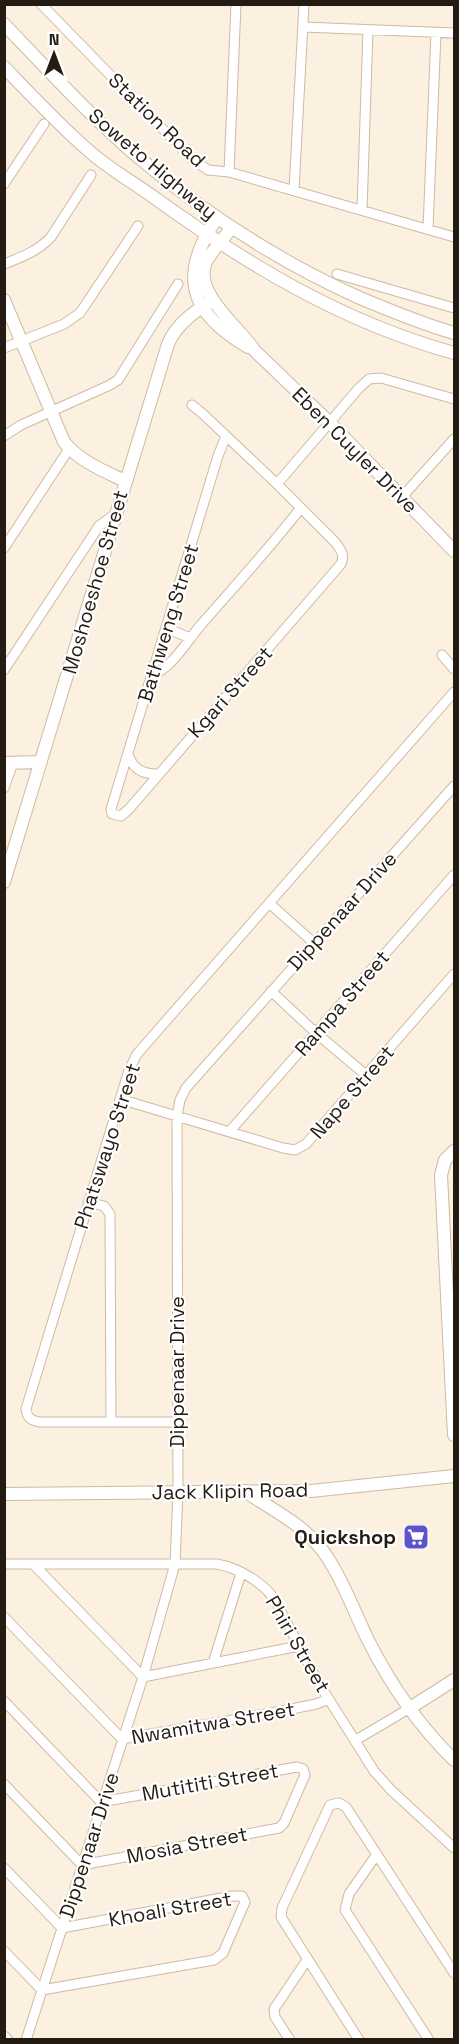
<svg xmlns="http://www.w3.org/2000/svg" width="459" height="2044" viewBox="0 0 459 2044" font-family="'Space Grotesk',sans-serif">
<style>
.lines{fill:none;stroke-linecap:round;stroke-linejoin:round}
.street-casing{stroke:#cebaa1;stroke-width:11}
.secondary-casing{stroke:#cebaa1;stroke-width:14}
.street{stroke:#fff;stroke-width:9}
.secondary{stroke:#fff;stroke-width:12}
.labels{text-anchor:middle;stroke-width:4.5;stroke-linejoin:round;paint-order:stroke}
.street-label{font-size:20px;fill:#241c13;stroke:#fff}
.poi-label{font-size:20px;font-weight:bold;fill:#241c13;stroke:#fff;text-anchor:end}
</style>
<rect width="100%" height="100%" fill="#fcf0e0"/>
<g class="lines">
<g class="street-casing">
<path id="street" d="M41,4L192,159L208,170L229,172L454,237
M303,27L454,33
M229,172L236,4
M4,184L44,124
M294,190L304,4
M362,210L368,30
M428,229L436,33
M4,264C22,257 38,251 51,237L91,175
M337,274L454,308
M4,348L64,324L80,313L138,226
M192,405L203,414L277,484L335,542C341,550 345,555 341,564L129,809L121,816L112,814L111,809L218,456L226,436
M4,436L21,425L110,385L118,380L178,284
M277,484L359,388L369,379L381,378L454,399
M402,497L454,439
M4,548L69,449
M166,628L190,638
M442,655L454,669
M4,670L99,526L114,515
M152,676C174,665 184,645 200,626C233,588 268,550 300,509
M128,754C133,769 142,774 157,774
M4,788L13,763
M269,903L314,943
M271,991L316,1033L366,1075
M120,1099L283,1148L295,1150L306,1144L454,974
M230,1131L454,875
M88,1202L104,1206L110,1214L111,1421
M177,1422H39C31,1420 27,1418 26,1409L129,1070L137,1054L454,692
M4,1564H217C238,1568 263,1582 275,1600L318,1682L374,1771L391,1790L454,1848
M33,1564L143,1677L299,1646
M4,1617L122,1739L272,1713L316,1704L329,1699
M213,1663L241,1573
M4,1701L101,1802L297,1767L303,1769L305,1775L284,1823L279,1828L82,1865L4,1784
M356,1740L410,1708
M377,1854L349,1894L345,1910L429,2040
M4,1868L62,1928L232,1896H242L245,1902L223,1953L214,1960L42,1990L4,1951
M4,2036L8,2040
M26,2040L143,1677L175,1564L178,1492L177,1116L180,1100L186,1088L454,786
M290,2040L275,2017L274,2009L307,1960
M359,2040L281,1917L282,1908L330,1805L339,1803L346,1807L454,1973"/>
</g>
<g class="secondary-casing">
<path id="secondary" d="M4,24C49,71 94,120 144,162C210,217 282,263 360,298C391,311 422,324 454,333
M4,67C32,96 59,125 89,151C108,168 131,181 152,196C246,264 342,322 454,353
M217,218C178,275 189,313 248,347
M231,228C224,239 212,250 206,262C192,292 240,328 255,351L330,423L454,551
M4,300L64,442C79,461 104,471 125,481
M4,763L40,762
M4,882L168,344C176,325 195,310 213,301
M454,1151L445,1160L441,1175L454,1435
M245,1491C269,1508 299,1522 318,1545C337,1566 354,1611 367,1638C389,1682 419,1726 454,1760
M4,1494L311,1491L454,1476
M410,1708L454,1680"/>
</g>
<use href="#street" class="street"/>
<use href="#secondary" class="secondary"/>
</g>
<defs>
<g id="supermarket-square" transform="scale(1.35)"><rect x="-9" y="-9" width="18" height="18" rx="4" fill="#5f53cb" stroke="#fff"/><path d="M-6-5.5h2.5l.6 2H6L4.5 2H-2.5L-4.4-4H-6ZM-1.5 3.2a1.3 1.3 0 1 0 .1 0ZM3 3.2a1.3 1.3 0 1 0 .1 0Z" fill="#fff"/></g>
</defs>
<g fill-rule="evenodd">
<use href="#supermarket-square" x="416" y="1537"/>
</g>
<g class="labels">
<g class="street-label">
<text transform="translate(157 120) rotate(44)" y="7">Station Road</text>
<text transform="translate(153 164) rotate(40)" y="7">Soweto Highway</text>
<text transform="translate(355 450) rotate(45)" y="7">Eben Cuyler Drive</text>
<text transform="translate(95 582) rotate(-74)" y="7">Moshoeshoe Street</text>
<text transform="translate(168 623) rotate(-73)" y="7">Bathweng Street</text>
<text transform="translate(230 692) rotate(-48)" y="7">Kgari Street</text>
<text transform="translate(342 911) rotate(-48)" y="7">Dippenaar Drive</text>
<text transform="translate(342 1003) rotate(-49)" y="7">Rampa Street</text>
<text transform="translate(352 1092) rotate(-49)" y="7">Nape Street</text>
<text transform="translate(107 1146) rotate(-72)" y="7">Phatswayo Street</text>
<text transform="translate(177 1372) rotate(-90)" y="7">Dippenaar Drive</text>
<text transform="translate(230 1491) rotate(-1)" y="7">Jack Klipin Road</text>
<text transform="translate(298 1644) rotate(60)" y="7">Phiri Street</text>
<text transform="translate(213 1723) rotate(-10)" y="7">Nwamitwa Street</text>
<text transform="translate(210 1782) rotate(-10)" y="7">Mutititi Street</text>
<text transform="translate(89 1845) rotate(-72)" y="7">Dippenaar Drive</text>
<text transform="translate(187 1845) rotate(-11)" y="7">Mosia Street</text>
<text transform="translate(170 1909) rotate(-10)" y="7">Khoali Street</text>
</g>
<g class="poi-label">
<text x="396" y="1544">Quickshop</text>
</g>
</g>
<rect width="459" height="2044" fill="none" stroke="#241c13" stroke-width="12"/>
<g transform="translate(54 54)" stroke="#ffffff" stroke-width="4.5" paint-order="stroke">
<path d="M0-4.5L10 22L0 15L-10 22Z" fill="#241c13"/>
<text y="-9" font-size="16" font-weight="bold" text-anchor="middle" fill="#241c13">N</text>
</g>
</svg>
